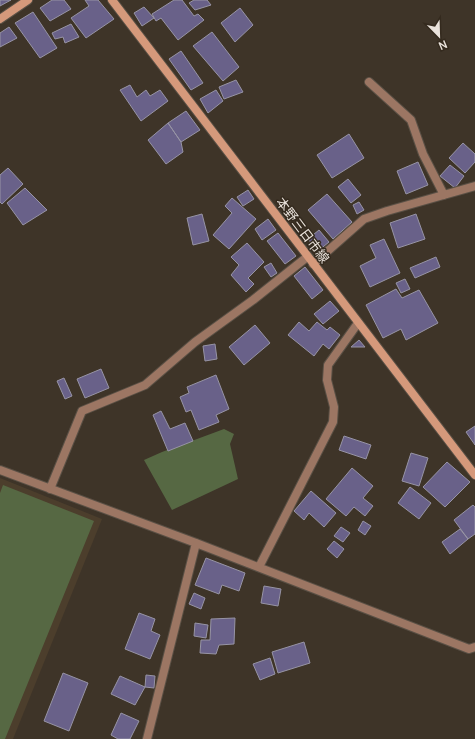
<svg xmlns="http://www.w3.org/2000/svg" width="475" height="739" viewBox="0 0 475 739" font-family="Manrope,'Noto Sans JP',sans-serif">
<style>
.built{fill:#4c3e2c}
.green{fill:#566843}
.building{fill:#696189;stroke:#9794a5}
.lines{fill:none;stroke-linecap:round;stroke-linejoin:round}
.minor-casing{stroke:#5a5045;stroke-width:10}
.secondary-casing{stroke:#5a5045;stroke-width:10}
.minor{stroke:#9c7663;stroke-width:8}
.secondary{stroke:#d5997b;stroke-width:8}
.labels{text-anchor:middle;stroke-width:3;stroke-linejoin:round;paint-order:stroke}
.street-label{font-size:13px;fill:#eae3dc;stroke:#342a1e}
</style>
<rect width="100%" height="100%" fill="#3e3428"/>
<path class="built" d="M0,478L102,519L13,739H0Z"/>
<path class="green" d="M224,429L234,434L230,444L238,479L172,510L144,460L162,452Z
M3,485L94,521L5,739H0V493Z"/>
<path class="building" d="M0,0H11L0,6Z
M52,0H64L71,9L50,21L40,8Z
M85,0H98L114,19L86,38L71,18L89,6Z
M174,0H182L194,16L198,14L204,20L178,40L161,18L156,21L152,14Z
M194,0H207L211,5L195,10L189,3Z
M144,7L154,18L142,26L134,13Z
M240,8L253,25L235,42L221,23Z
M33,12L57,48L40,58L15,23Z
M71,24L79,37L65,43L63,37L55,39L52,33Z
M9,27L17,38L0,47V33Z
M212,32L239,67L223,81L193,46Z
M181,51L203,83L191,90L169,59Z
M236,80L243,92L224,99L219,87Z
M130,85L137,97L146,90L150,96L160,90L168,101L141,121L120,90Z
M216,90L223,101L208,113L200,99Z
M186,111L200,130L181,142L168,123Z
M168,123L181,142L183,152L166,164L148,140Z
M349,134L364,158L332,178L317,155Z
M463,143L475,154V162L465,173L449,158Z
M418,162L428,185L406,194L397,171Z
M450,165L464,176L455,188L440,176Z
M8,168L23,184L2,204L0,202V175Z
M348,179L361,195L351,203L338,187Z
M25,188L47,210L23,225L7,203Z
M248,190L254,199L243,206L237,197Z
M327,194L352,222L333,239L308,210Z
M232,198L256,219L229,249L213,235L232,213L225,206Z
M359,202L364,210L357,214L353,205Z
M202,214L209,241L193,245L187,218Z
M416,214L425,239L398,248L390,223Z
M268,219L276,230L262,240L255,229Z
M319,230L329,242L318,251L308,239Z
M278,233L296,256L285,264L267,241Z
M384,239L400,273L370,287L360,266L376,258L370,245Z
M247,243L264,262L248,278L254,284L246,292L231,275L239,265L231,257Z
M436,257L440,267L415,278L410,268Z
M271,263L277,273L271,277L264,267Z
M305,267L323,290L312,299L294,276Z
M405,279L410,289L401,293L396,283Z
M396,289L402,298L419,290L438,323L406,340L401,329L383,338L366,305Z
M330,301L339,311L323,324L314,314Z
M299,322L309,331L317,322L327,330L330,327L340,335L329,349L323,344L314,356L288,335Z
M255,325L270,343L244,365L229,347Z
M359,340L365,347H351Z
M215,344L217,359L205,361L203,346Z
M101,369L109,388L85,398L77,379Z
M216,375L229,409L216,415L219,422L199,430L191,410L186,412L180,397L189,393L187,387Z
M64,378L72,396L65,399L57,381Z
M161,411L170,429L185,423L193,441L168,451L153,415Z
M475,426V445L466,432Z
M344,436L371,445L366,459L339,450Z
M411,453L428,458L419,486L402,481Z
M447,462L470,482L445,507L423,487Z
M352,468L373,486L363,498L373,506L365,516L354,507L346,516L326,499Z
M410,487L431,503L419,519L398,503Z
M311,491L336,513L324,527L309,513L304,520L294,511Z
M473,505L475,507V534L468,539L454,520Z
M363,521L371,526L365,535L358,530Z
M341,527L350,533L343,542L334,536Z
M460,529L468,539L450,554L442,542Z
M334,541L344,549L337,558L327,549Z
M206,558L245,573L239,591L222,585L219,594L195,585Z
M264,586L281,589L278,606L261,603Z
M194,593L205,598L201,609L189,604Z
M139,613L155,619L151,631L160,635L150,659L125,649Z
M235,618L234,644L219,645L216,654L200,653L201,640H210L211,619Z
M195,623L208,625L206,638L194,636Z
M304,642L310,663L278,673L272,652Z
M270,658L275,674L260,680L253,664Z
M63,673L88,683L69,731L44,721Z
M146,675L155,676L154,688L145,687Z
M120,676L145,687L135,705L111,694Z
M121,713L139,721L130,739H118L111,735Z"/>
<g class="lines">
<g class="minor-casing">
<path id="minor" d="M369,82L411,120L423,154L444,195
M313,264L364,219L387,211L475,186
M0,470L196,543L469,649L475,647
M50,489L82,411L145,385L195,342L253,300L307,257
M259,567L333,422L334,407L327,380L328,365L358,323
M147,739L196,543"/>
</g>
<g class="secondary-casing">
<path id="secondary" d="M112,0L475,475
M0,19L28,0"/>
</g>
<use href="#minor" class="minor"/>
<use href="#secondary" class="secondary"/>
</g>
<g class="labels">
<g class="street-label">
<text transform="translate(303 230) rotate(53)" y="5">本野三日市線</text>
</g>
</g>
<g transform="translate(439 36) rotate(157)" stroke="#342a1e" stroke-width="3" paint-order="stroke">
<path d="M0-3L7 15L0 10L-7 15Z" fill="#eae3dc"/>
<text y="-6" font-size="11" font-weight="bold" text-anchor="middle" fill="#eae3dc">N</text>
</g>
</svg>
